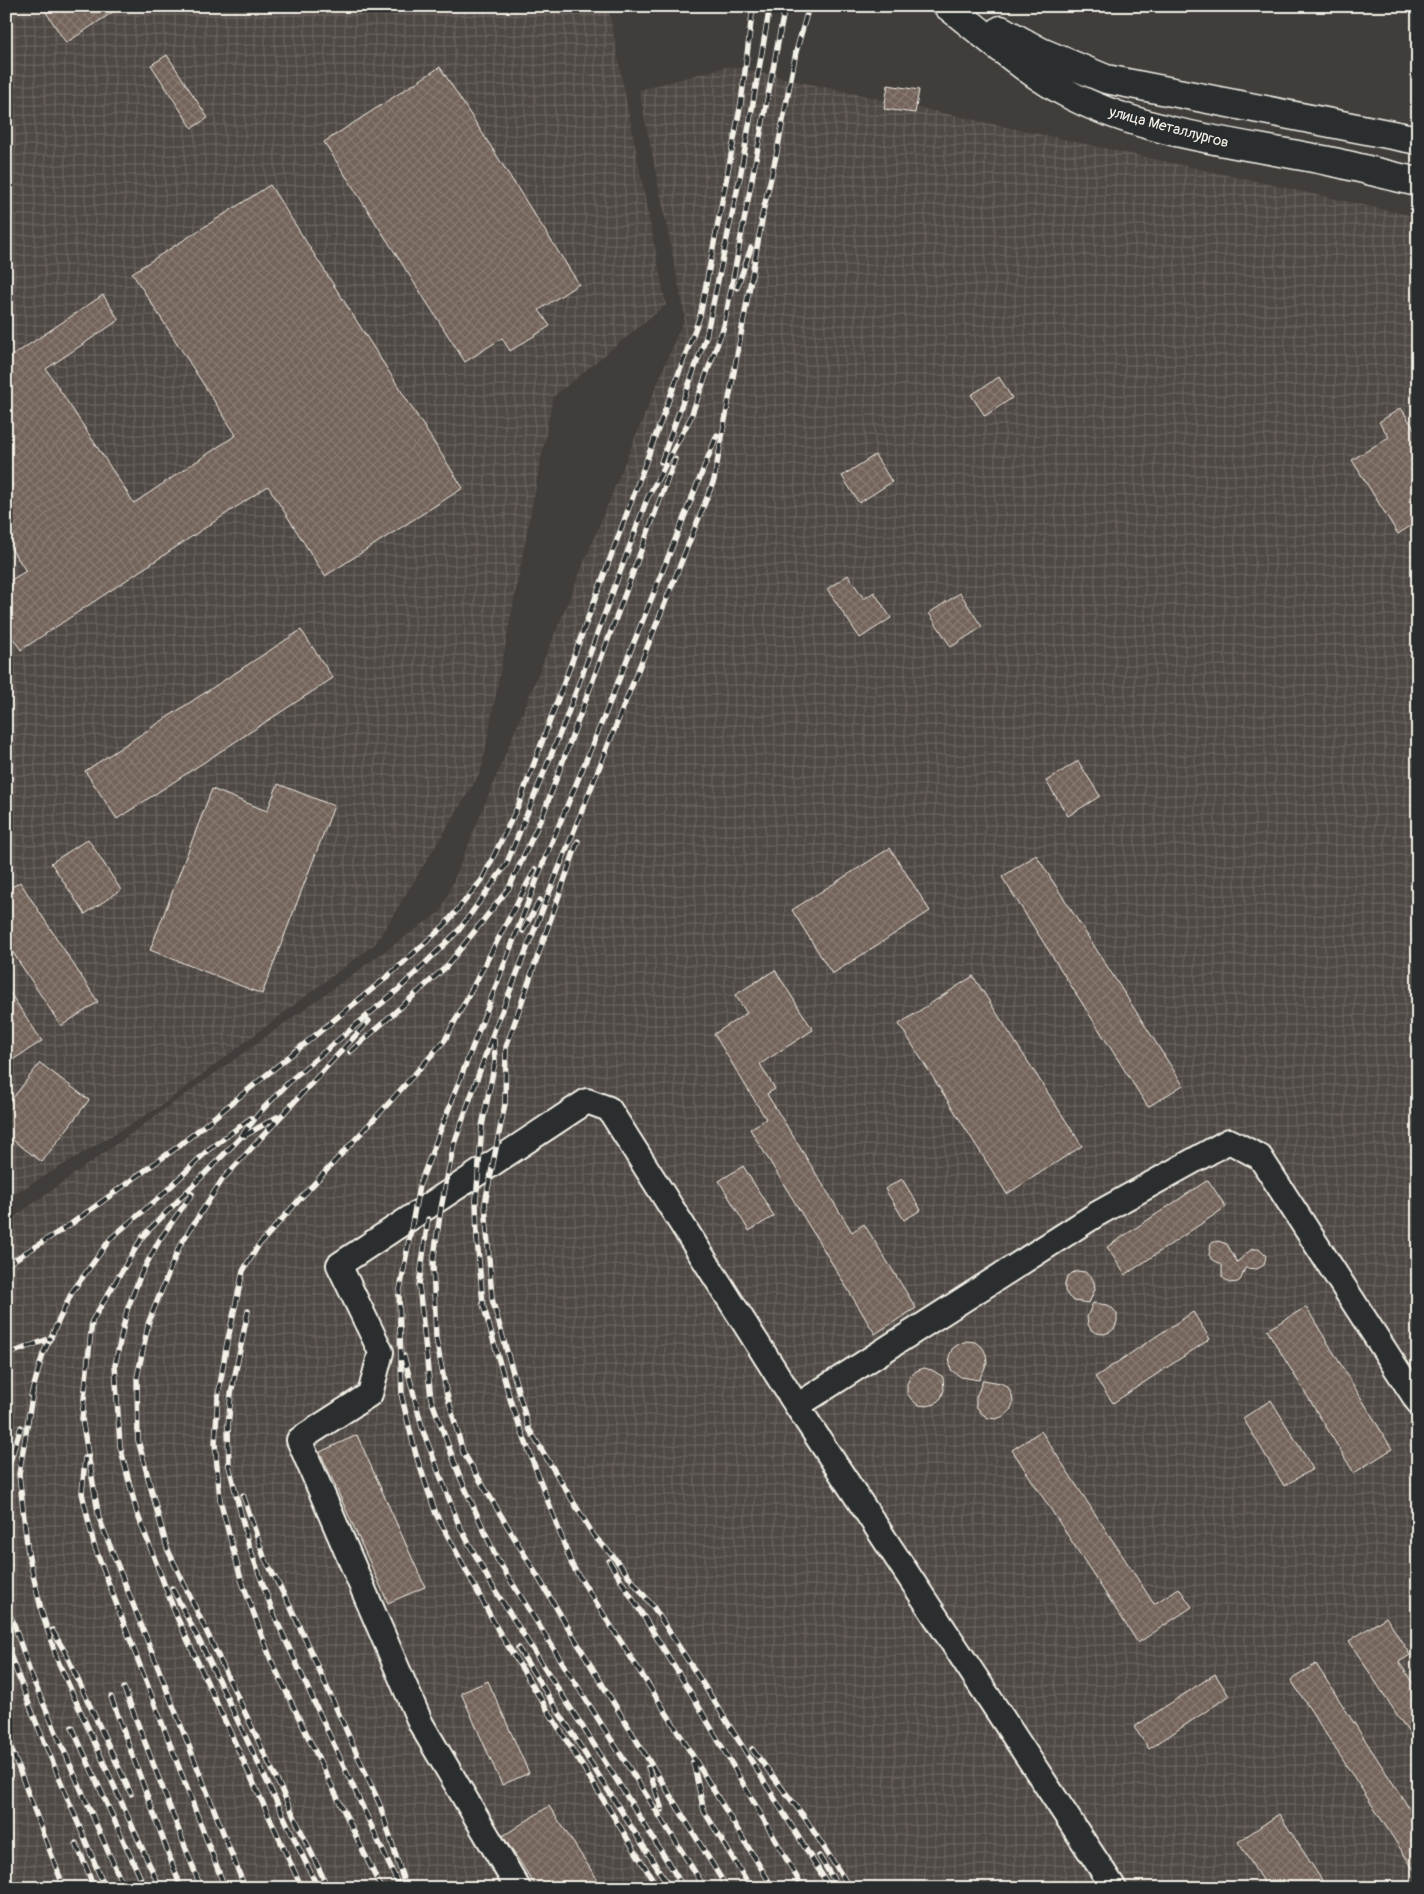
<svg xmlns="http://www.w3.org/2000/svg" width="1424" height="1894" viewBox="0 0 1424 1894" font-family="Pangolin,sans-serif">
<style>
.industrial{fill:url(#industrial-grid)}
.building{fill:url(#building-cross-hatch);stroke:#f4f1e8}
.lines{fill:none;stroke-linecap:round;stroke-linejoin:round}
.minor-casing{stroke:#f4f1e8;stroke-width:28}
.major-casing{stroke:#f4f1e8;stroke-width:31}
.minor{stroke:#2a2d2e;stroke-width:24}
.major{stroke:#2a2d2e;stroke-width:28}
.rail-casing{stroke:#f4f1e8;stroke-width:5.5}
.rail{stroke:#2a2d2e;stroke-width:4;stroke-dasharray:11;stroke-linecap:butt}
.labels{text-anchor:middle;stroke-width:5;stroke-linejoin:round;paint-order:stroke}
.street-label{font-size:15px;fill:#f4f1e8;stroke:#2a2d2e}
</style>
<defs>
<pattern id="industrial-grid" width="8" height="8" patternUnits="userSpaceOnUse" patternTransform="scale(1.25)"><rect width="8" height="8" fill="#4f4844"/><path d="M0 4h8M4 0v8" fill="none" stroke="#69635f"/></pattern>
<pattern id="building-cross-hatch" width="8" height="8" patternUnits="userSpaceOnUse" patternTransform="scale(1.25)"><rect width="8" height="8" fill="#73635a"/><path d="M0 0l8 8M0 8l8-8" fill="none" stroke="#887a72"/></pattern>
</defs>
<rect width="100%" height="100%" fill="#403d3b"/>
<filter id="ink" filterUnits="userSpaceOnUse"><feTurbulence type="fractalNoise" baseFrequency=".02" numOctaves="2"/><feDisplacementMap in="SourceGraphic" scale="10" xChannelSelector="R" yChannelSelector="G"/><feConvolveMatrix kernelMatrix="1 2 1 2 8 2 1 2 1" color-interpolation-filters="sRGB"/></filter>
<g filter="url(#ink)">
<path class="industrial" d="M6,6H608L666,305L553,397L481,772L376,943L158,1108L6,1199Z
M729,66L1418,217V1888H6V1223L441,911L685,316L639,90Z"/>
<path class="building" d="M42,6H122L66,43Z
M167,55L208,118L192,128L151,65Z
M440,67L579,284L539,310L550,326L510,351L502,338L465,362L324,142Z
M888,85L919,90L915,113L884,109Z
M270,185L463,488L325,576L268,486L21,650L6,628V583L26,571L6,541V490L13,485L6,475V360L103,295L119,320L46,369L134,503L236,435L132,273Z
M999,377L1012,398L985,416L971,395Z
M1401,408L1418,435V521L1398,534L1352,460L1389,437L1379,422Z
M875,455L892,482L859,503L842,476Z
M848,575L864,599L874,592L891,618L860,638L827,589Z
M960,593L982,627L951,647L929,613Z
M301,630L333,678L117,819L85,771Z
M1078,761L1100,796L1068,816L1046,781Z
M278,784L334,806L262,994L150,950L212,789L267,811Z
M88,839L121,890L85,914L51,863Z
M890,848L930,911L832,974L792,910Z
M1036,855L1183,1085L1148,1107L1002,877Z
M20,882L98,1002L61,1026L6,942V891Z
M775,970L813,1030L760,1064L775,1089L767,1094L852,1232L864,1224L916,1308L875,1334L750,1129L766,1119L714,1034L747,1013L735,995Z
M973,976L1082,1146L1007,1194L899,1024Z
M6,987L42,1041L6,1064Z
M40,1063L89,1100L42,1162L6,1135V1107Z
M743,1166L774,1216L749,1231L719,1181Z
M902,1179L921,1210L904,1220L885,1189Z
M1208,1180L1226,1207L1125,1275L1107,1247Z
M1218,1241L1227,1244L1237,1262L1253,1248L1252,1249H1259L1266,1256L1264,1265L1257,1269L1245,1268L1241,1279L1238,1282L1229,1283L1222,1277V1265L1212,1259L1209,1255L1211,1243Z
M1078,1271L1085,1272L1091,1276L1094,1282L1095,1289L1089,1303L1074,1301L1069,1297L1065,1291V1284L1067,1278L1072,1273Z
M1093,1303L1108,1305L1113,1309L1117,1314V1321L1115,1328L1110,1332L1104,1334L1097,1333L1091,1330L1088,1324L1087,1317Z
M1306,1307L1392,1449L1354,1473L1267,1330Z
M1193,1312L1210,1339L1113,1403L1095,1377Z
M967,1341L975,1342L982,1347L986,1354L987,1363L979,1380L961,1377L951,1370L949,1357L952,1349L959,1344Z
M924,1368L932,1370L943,1377L944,1390L941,1398L935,1404L927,1406L918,1405L912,1400L907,1393V1384L910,1377L916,1371Z
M983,1380L1001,1383L1008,1387L1012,1395L1013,1403L1010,1411L1004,1416L996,1419L988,1418L981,1413L976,1406V1397Z
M1271,1400L1313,1469L1284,1486L1243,1418Z
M1041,1431L1154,1604L1179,1588L1192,1607L1138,1643L1012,1450Z
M357,1435L425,1587L388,1603L320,1452Z
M1386,1617L1410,1655L1399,1662L1418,1691V1747L1349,1641Z
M1316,1664L1418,1822V1876L1291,1680Z
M1215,1674L1229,1696L1149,1749L1134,1727Z
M488,1681L529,1773L502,1785L461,1693Z
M549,1806L603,1888H537L503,1836Z
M1279,1814L1327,1888H1267L1238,1842Z"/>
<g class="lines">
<g class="minor-casing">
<path id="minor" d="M797,1406L1114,1888
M518,1888L421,1724L299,1440L370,1394L381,1352L339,1265L587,1101L609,1109L797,1406L1097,1214L1229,1141L1260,1157L1418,1402"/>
</g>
<g class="major-casing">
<path id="major" d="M948,6C988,37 1028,74 1074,97C1152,136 1248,144 1333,162C1362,168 1390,176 1418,182
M1001,30L1041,52L1106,79L1418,140"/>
</g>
<use href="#minor" class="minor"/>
<use href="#major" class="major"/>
<g class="rail-casing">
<path id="rail" d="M761,220L777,152L796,52L809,6
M737,288L751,248
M661,462L706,337L740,177L770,6
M578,841L506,1047L505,1104L485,1203L492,1299L529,1429L594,1536L612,1555L654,1608L716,1704L830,1888
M523,931L540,900
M494,1039L495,1062L482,1126L476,1201L477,1239L483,1304L512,1406L572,1565L674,1725L773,1888
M350,1052L446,967L509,888L544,812L675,459
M244,1136L277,1117
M192,1194L160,1239L141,1274L127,1310L115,1365L120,1446L137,1513L176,1615L302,1888
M428,1219L419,1285L431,1399L460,1477L497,1559L705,1888
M6,1265L71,1224L180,1145L387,977L444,926L482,880L519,804L700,316L741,103L753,6
M248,1311L231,1394L228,1427L229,1466L248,1543L274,1615L400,1888
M6,1355L51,1338
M404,1356L423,1431L459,1525L491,1584L616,1779L684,1888
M33,1391L19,1474L28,1553L42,1613L57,1659L160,1888
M31,1396L43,1354L72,1292L111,1238L161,1196L208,1150L251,1118
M85,1458L82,1493L94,1545L225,1888
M6,1474L21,1427
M243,1495L264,1557L291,1608L380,1805L405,1885
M609,1561L691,1693L803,1888
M172,1588L202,1646L318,1888
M6,1612L13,1621L31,1675L124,1888
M52,1630L65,1652L131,1794
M6,1644L36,1722L105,1888
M518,1648L670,1888
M124,1688L201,1888
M111,1697L181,1888
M72,1727L145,1888
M6,1735L64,1888
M752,1749L805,1818L850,1888
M693,1762L704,1811L751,1888
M648,1767L662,1810
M76,1843L89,1874L93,1888
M819,1856L839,1888
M245,1888L99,1518L82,1419L92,1321L143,1236L239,1139L261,1111L292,1079L400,988L459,930L506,865L565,721L647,499L690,419L724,326L785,6
M328,1888L167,1548L138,1440L137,1378L149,1321L180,1245L222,1180L369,1021
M381,1888L271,1660L241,1579L220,1500L215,1443L218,1397L226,1348L243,1271L258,1246L298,1201L388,1104L445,1040L535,869
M658,1888L498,1630L436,1514L416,1455L402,1398L399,1295L419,1186L544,861L604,717L717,435
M727,1888L602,1684L463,1452L446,1391L436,1338L433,1263L441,1208L454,1144L494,1031L714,480L763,215"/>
</g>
<use href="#rail" class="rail"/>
</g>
</g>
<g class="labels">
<g class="street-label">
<text transform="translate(1169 127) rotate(15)" y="5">улица Металлургов</text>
</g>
</g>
<rect width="1424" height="1894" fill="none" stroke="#2a2d2e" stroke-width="25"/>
<rect x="12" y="12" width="1399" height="1869" fill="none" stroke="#f4f1e8" stroke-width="2" filter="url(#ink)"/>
</svg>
